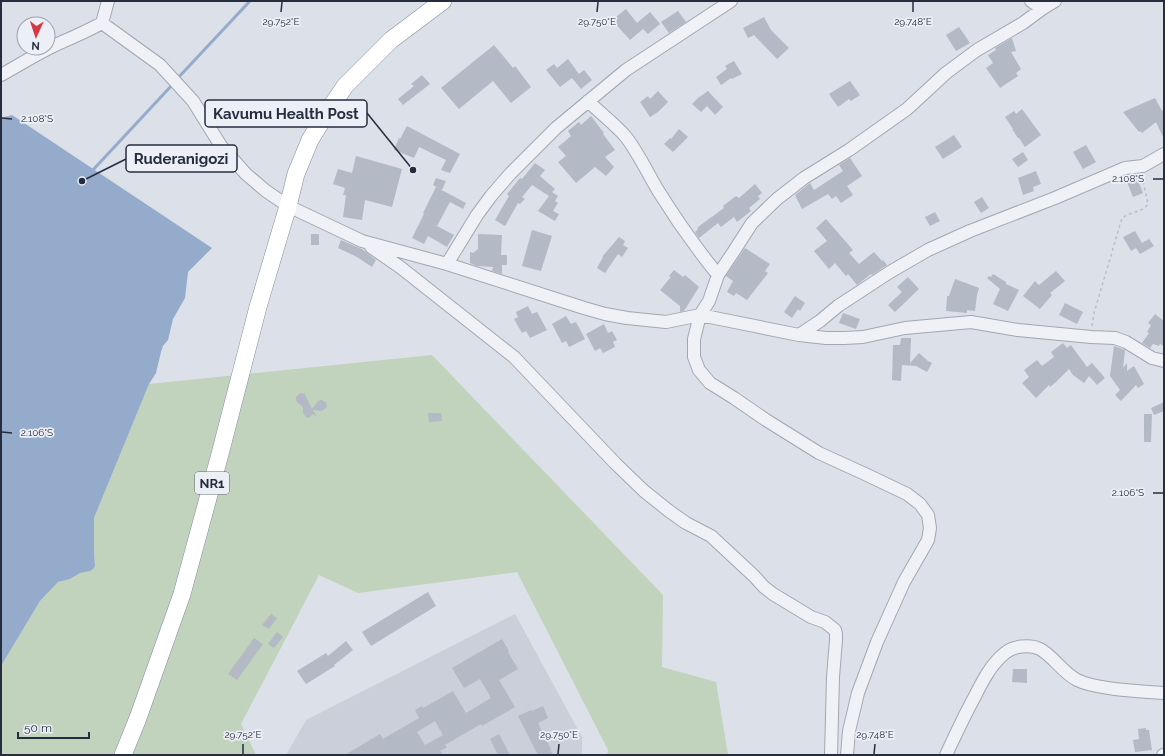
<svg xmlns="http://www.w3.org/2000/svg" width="1165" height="756" viewBox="0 0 1165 756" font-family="Raleway,sans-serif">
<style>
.built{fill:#cacfda}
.green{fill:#c1d2bd}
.water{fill:#95abcb}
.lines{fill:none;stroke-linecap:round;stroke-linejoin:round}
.stream{stroke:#95abcb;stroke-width:3}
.building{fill:#b3b9c5;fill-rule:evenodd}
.minor-casing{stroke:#a1a7b2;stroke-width:14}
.highway-casing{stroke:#838c9f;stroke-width:18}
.path{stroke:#babec6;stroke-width:1.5;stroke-dasharray:3 3;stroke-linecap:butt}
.minor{stroke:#eff1f6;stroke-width:12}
.highway{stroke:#fff;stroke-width:17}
.ticks{fill:none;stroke:#252d3f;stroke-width:1.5}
.labels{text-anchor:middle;stroke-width:3.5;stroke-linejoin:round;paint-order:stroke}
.shield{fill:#eceff5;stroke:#616776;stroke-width:1}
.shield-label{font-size:13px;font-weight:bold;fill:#252d3f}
.ticks-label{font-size:10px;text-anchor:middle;fill:#252d3f;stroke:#eceff5;stroke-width:3.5;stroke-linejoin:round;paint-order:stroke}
.leader{fill:none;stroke:#252d3f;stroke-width:1.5}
.callout-dot{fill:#252d3f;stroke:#eceff5;stroke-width:1.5}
.callout{fill:#eceff5;stroke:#252d3f;stroke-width:1.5}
.callout-label{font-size:15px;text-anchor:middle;font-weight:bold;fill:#252d3f}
</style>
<rect width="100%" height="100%" fill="#dce0e8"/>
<path class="built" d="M515,614L582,737V755H286L306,720Z"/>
<path class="green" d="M432,355L663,595L662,667L716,682L728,755H607L608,750L517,572L358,593L319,575L241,724L256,755H1V666L40,601L58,582L70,579L80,573L93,569L95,562L94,552V518L149,384Z"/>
<path class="water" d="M12,115L212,248L188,272L185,298L173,319L168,340L163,346L161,352L156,373L149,384L94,518V552L95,566L93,569L90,571L80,573L70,579L58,582L40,601L1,666V118Z"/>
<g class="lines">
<path class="stream" d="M176,80L250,1
M92,171L173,84"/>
</g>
<path class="building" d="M626,9L637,23L650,12L660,24L648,34L643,29L630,40L612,20Z
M678,11L686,22L669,33L661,22Z
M764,17L771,30L789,48L777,59L754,35L748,38L743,28Z
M959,27L970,43L956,51L946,35Z
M1012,38L1016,51L1011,52L1021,69L1016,73L1018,76L1000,88L986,68L993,63L988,55L996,50L995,48Z
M494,45L513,68L515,66L531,87L511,103L493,81L459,109L441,88Z
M568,59L579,74L584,70L592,80L581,89L572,78L560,87L546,70L554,64L557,68Z
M734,61L742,74L732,79L731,78L721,85L716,77L727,69L725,66Z
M422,75L430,84L403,105L398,99L414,86L411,84Z
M850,81L860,95L851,101L849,99L838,107L829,94Z
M658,91L668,102L658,112L650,117L640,102L648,96L650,99Z
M708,91L723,107L715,115L707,106L701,112L692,104L698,98Z
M1155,98L1162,111L1164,109V139L1156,122L1142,133L1140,131L1139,132L1123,112Z
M1022,109L1041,135L1025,147L1019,138H1018L1012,129H1013L1005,117L1014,111L1016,114Z
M591,116L604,133L603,134L615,150L605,157L614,167L606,176L595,167L576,183L558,162L566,156L558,147L571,136L568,131L579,122L581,125Z
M407,126L460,154L450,173L441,170L446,160L419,147L414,158L394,150L399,138L400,139Z
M679,129L688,137L673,152L664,144L670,138L671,139Z
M954,135L962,147L943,159L935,147Z
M1086,145L1096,162L1083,169L1073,152Z
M1023,152L1028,160L1018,167L1012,159Z
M356,156L402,169L392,207L365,200L362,220L343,217L346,195H343L345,188L333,184L338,169L352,173Z
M850,158L862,176L847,186L853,195L841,203L836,196L832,199L828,194L802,209L795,195L810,183L814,190L843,171L839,165Z
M535,163L545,170L540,176L555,189L552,192L558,196L555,201L558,203L553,211L559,214L555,221L538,211L549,196L532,185L522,197L525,199L520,204L518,203L505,226L495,220L509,196L507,194L520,178L522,179Z
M1036,171L1041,184L1033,187L1034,191L1023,195L1018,178Z
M436,178L446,181L442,190L433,185Z
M1137,178L1143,193L1133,197L1127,182Z
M755,184L762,193L758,196L760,199L749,208L751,211L737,222L734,217L721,227L718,223L699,238L695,232L698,229V227L724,208L723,206L736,196L739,198Z
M436,187L466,203L463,209L450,202L437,226L454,235L447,247L428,236L424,244L412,238L424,214L423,213Z
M982,197L989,208L981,213L974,202Z
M935,212L940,221L930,226L925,217Z
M826,219L853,250L849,253L859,264L874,252L882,261L883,260L887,265L872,275L871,274L857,285L848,274L846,276L835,263L829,269L814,251L827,241L816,228Z
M532,230L552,236L541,271L522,266Z
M1135,231L1142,243L1149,239L1154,246L1140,254L1136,248L1131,251L1123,237Z
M311,234H319V245H311Z
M478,234L502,235L501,255H507V265H502V274L492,271L493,267L477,266L470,263V252L473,253L478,249Z
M619,237L625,241L623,245L628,248L622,257L618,254L605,273L597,268L603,257H602Z
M341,240L362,249L376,260L372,267L357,257L338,248Z
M745,248L770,264L765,271L768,273L747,300L736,293L734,296L727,292L733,281L726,276Z
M674,270L683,277L685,275L699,287L684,311L680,312V306L660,290L671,277L669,276Z
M1056,271L1065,281L1050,293L1052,295L1040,309L1023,296L1035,281L1039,285Z
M993,274L1006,282V284L1019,290L1008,311L993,304L1000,289L987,278L989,276L991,277Z
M908,277L919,289L895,312L888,305L902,292L897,287Z
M955,279L979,288L977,295L975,311L967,310V313L946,311L947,296H949Z
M795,296L805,303L800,311L798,309L792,318L784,312Z
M1065,303L1083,312L1077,324L1059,315Z
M528,306L532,314L537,312L547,330L530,338L526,331L522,333L514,319L518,317L516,312Z
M843,313L860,319L856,329L839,323Z
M1155,314L1164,321V346L1160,344L1159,346L1153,344L1150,348L1142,343L1149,333L1147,332L1151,325L1148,323Z
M566,316L571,324L576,322L585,339L569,347L566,341L562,343L552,324Z
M604,324L608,333L612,331L617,340L613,342L615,347L603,353L600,348L595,351L586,334Z
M901,338H911L910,363L919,353L928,361L932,363L927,372L916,366L902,365L901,381L892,380L893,345H900Z
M1063,343L1067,348L1071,345L1087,367L1092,363L1105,378L1097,385L1089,376L1084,383L1073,375L1069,369L1056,382L1050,387L1049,385L1036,398L1022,383L1029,377L1024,370L1037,360L1042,366L1054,357L1051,352Z
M1114,346L1125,350L1123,368L1127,363V371L1134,366L1144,384L1138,388L1136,385L1121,401L1115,395L1120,390L1110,376Z
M300,393L304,394V393L312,409L318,401L321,400L326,402L327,407L322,411L313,410L317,417L313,414L309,418L306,417L303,413V407L297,402L296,400V397Z
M1164,402V411L1154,415L1151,408Z
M428,413H441L442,421L429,422Z
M1144,414H1152L1151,442H1144Z
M428,592L436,606L371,646L362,632Z
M271,614L277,618L269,629L262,625Z
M277,632L283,637L274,648L268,644Z
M254,638L263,644L237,680L228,674Z
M502,639L509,651L508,652L518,669L499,680L515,707L482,726L481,724L445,745L447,747L440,751L443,755H345L380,734L383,739L419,718L415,710L422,706L423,708L453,691L466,713L491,698L480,679L464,688L452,668ZM435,721L443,735L425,745L417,732Z
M346,641L353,650L334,665L335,666L306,684L297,671L326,653L328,656Z
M1013,669H1027V683L1012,682Z
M543,706L548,718L538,723L551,749L550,750L553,755H538L518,716L531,710L532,711Z
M1146,728V730H1149L1152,750L1135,752L1133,740L1139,739L1138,729Z
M499,734L510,755H498L490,739Z"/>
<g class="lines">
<g class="minor-casing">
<path id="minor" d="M1031,1L1042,9
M102,23L160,65L193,101L221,146L246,174L266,191L288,206L362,241L447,264L584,308L605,314L627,318L666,322L700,315L799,335L826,338H844L863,337L905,328L971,322L1018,330L1091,337L1115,338L1126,342L1152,358L1164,361
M1,75C21,64 41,51 62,42C76,36 89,30 102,23L108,1
M588,101C600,113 615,124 626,137C639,154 648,174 659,192C677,221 697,249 718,275
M371,247L400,267L514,357L615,463L644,491L669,511L686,523L711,536L754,576L764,587L773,594L811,617L825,622L835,630L836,634V640L833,677L831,755
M447,264L477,215L491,196L510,174L556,128L626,70L731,1
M799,335L820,321L838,306L890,272L928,250L970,231L1055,198L1125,168L1143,166L1164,154
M847,755L849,731L858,693L877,642L904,582L928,540L930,528L928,515L920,504L907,494L865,474L819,453L766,420L734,398L710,383L699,370L694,357V339L700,315L709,301L718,275L734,251L752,223L777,199L804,178L849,150L907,109L946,73L977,50L1023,23L1042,9L1055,1
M946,755C955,736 964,716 974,698C982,682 991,664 1005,653C1013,646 1030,644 1040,649C1053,656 1062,672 1077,680C1089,686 1103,687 1115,689C1132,691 1148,692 1164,693
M1163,755H1164"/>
</g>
<g class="highway-casing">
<path id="highway" d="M123,755L138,718L182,594L220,454L258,307L288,206L296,174L310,140L324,117L345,86L391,40L443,1"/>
</g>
<path class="path" d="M1092,326L1094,313L1122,218C1130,212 1143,212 1148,204L1142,176"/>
<use href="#minor" class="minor"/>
<use href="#highway" class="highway"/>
</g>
<path class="ticks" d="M281,12L282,2M597,12L598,2M913,12V2M2,118L12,119M1153,179H1163M2,432L12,433M1153,493H1163M243,754V744M558,754L559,744M874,754L875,744"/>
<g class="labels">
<rect class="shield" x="195" y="472" width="34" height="22" rx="3"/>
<g class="shield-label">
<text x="212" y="488">NR1</text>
</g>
</g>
<g class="ticks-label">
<text x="281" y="25">29.752°E</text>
<text x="597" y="25">29.750°E</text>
<text x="913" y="25">29.748°E</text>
<text x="37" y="122">2.108°S</text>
<text x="1128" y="182">2.108°S</text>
<text x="37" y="436">2.106°S</text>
<text x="1128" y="496">2.106°S</text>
<text x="243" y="738">29.752°E</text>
<text x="559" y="738">29.750°E</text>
<text x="875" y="738">29.748°E</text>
</g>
<path class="leader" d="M413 170L367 113M82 181L126 159"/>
<g class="callout-dot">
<circle cx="413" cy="170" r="4"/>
<circle cx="82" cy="181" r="4"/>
</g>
<g class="callout">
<rect x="205" y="100" width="162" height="27" rx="4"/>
<rect x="126" y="145" width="111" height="27" rx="4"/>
</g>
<g class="callout-label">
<text x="286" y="119">Kavumu Health Post</text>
<text x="181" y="164">Ruderanigozi</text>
</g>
<rect width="1165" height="756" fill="none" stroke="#252d3f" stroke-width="4"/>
<g transform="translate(36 36) rotate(183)"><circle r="19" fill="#eceff5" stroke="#9ca1ac"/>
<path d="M0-3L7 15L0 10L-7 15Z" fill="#d73845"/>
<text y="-6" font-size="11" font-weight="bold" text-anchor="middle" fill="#252d3f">N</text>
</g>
<path d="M18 732v6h71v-6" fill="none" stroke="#252d3f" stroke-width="2"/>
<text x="24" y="732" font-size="12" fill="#252d3f" stroke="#eceff5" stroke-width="3" paint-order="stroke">50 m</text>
</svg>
